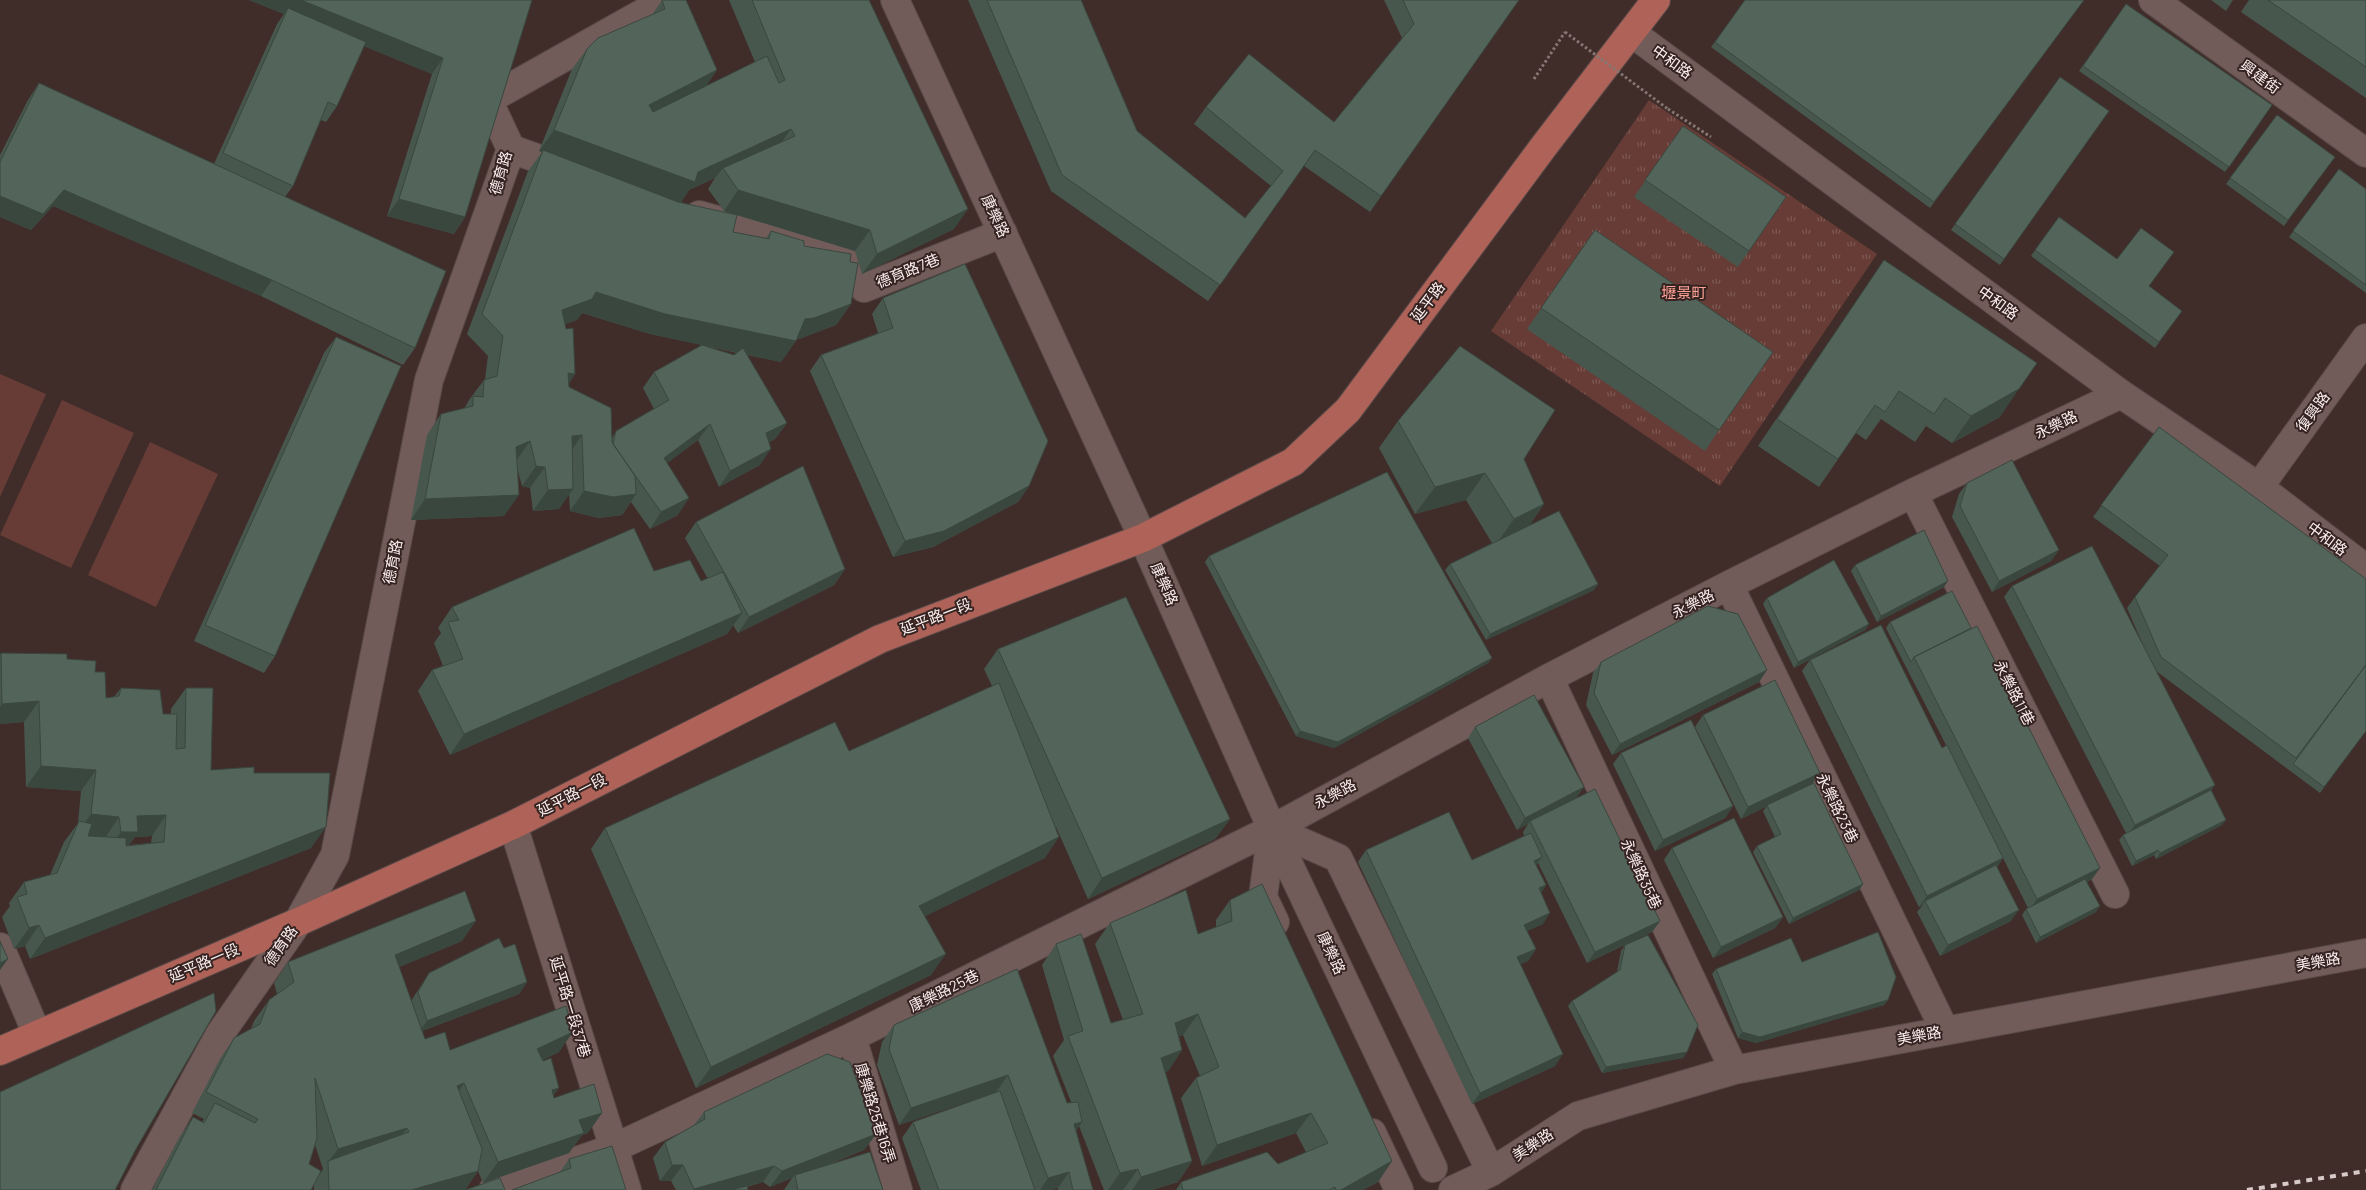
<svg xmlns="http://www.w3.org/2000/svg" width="2366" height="1190" viewBox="0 0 2366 1190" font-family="Barlow,'Noto Sans TC',sans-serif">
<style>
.park{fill:url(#park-tufts)}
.pitch{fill:#673c36}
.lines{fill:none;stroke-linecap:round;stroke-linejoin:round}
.minor-casing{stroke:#594947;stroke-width:30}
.major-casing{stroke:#594947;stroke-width:30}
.path{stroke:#877774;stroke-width:3;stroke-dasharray:2.5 2.5;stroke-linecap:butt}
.minor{stroke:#715c59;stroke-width:28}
.major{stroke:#ae6258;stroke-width:28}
.rail{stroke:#d7cac8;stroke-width:4;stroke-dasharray:6 6;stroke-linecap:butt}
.path-bridge{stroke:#877774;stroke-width:3;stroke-dasharray:2.5 2.5;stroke-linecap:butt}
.wall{fill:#47574d;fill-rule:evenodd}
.shaded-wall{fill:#3a473f}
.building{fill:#53655a;stroke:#3a473f}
.labels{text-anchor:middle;stroke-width:4;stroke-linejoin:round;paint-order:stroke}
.street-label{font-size:15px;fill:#faeeec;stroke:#352321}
.park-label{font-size:15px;fill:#ffa396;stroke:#352321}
</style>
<defs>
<pattern id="park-tufts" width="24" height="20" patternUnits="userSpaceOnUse" patternTransform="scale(1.25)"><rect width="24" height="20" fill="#673c36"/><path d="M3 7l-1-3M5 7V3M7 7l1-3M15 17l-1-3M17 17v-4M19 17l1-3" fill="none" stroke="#7e5853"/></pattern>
</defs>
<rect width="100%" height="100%" fill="#402d2a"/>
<path class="park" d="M1649,100L1877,254L1720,486L1491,331Z"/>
<path class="pitch" d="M0,374L46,394L0,497Z
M62,400L134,433L71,568L0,535Z
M150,442L218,474L156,607L88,575Z"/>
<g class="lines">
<g class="minor-casing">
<path id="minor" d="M895,0L1143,538L1272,829L1433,1168
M2153,0L2366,153
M1632,33L2121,394L2259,487L2366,569
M511,149L573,171
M699,215L793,242L847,263L864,288L1003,233
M2259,487L2366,338
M1913,493L2115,894
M1729,585L1945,1031
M1549,678L1734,1070
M513,825L627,1190
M1272,829L1338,858L1491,1172
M1272,829L1263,897L1275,922
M0,947L37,1034
M852,1037L898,1190
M1372,1133L1399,1190
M135,1190L220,1034L298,922L335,855L429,380L511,149L488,100L666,0
M493,1190L614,1148L852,1037L1272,829L1549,678L1729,585L1913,493L2121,394
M1453,1190L1491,1172L1578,1116L1734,1070L2366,953"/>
</g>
<g class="major-casing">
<path id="major" d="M0,1051L298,922L513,825L880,639L1143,538L1293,462L1348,410L1544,146L1656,0"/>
</g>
<path class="path" d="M1534,79L1565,32
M1668,109L1711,137"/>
<use href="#minor" class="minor"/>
<use href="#major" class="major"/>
<path class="rail" d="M2247,1190L2366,1171"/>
<path class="path-bridge" d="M1565,32L1668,109"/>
</g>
<path class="wall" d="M249,0H532L465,217L454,234L387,216L432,74L364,46L337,106L326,122L321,120L293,186L285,197L415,348L403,365L261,296L53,206L31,230L0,217V155L28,100L39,83L214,164L277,24L284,14Z
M662,0L706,86L755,62L729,0H869L954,229L862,274L855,251L724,211L708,189L715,178L689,190L681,202L733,232L766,238L771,231L804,246L850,262L851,304L836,325L799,339H797L781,362L747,355L787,423L775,439L769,442L760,465L719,487L698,440L667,463L678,515L650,529L631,502L622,515L599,518L570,511L569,494L559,509L533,511L530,488L522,486L517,468L504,516L411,520L427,435L441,414L464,409L469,400L484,380L485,379L488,356L467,334L528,171L542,152L539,151L572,69L587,49L652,15ZM582,313L650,334L702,345L654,372L643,388L654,409L616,431L612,438L569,387V383L575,374L565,324L577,320ZM703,346L719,349L737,353L734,355Z
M968,0H1081L1137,131L1245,218L1271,186L1194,124L1206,107L1334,122L1402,38L1384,0H1519L1370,212L1304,166L1208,301L1051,191Z
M1745,0H2084L1930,208L1711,47Z
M2211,0H2233L2226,11Z
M2249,0H2366V98L2241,12Z
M2126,4L2272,105L2225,172L2079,71Z
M2060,77L2109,111L2000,265L1951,230Z
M2277,115L2335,157L2284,226L2226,184Z
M1683,126L1786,197L1738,267L1634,197Z
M2339,169L2366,189V293L2289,237Z
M2059,217L2149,286L2182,311L2155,348L2031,256Z
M1595,230L1719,430L1705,451L1527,329Z
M1884,260L2000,417L1952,443L1926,426L1915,442L1881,419L1866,440L1856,433L1819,487L1758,446Z
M883,298L1029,486L1018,502L933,547L893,557L810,371L821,355L878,333L872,314Z
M336,337L275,656L264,673L194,641L324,353Z
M1398,421L1524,459L1544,504L1529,526L1598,584L1594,590L1486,640L1445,570L1450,564L1492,543L1466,500L1415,514L1379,448Z
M2159,427L2366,731L2320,793L2156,671L2215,785L2211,790L2222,825L2156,859L2154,855L2132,866L2119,840L2123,835L2126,833L2004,597L2012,586L2143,645L2127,608L2135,597L2160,566L2093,517Z
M1967,483L2059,550L2051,561L1992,592L1952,517L1959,494Z
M696,522L845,569L834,585L738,633L733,625L727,634L450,755L418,691L432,670L443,666L434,643L441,633L438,628L452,607L701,581L708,579L685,538Z
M1209,556L1492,658L1488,663L1334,748L1296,736L1205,562Z
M1855,565L1944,587L1877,622L1851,571Z
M1767,598L1869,624L1865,630L1794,668L1763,604Z
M1890,622L1971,628L2100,868L2092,879L2087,882L2096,912L2036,943L2022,915L2026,909L2028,908L2003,858L1997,867L2011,921L1940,956L1917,912L1922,906L1919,907L1802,671L1810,660L1942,748L1946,745L1886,628Z
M998,649L1230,819L1215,839L1088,899L1056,827L1045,858L925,916L931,975L696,1088L591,849L605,828L849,751L992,686L984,669Z
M1,653L67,659L95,672L106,698L114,697L121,688L163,714H171V709L186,688L211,770L254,773L311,848L30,959L25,946L14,949L2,917L10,906L9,903L24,882L50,875L64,842L78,823L81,791L26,787L24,722L0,724V655ZM152,836L151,843L129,845L135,837Z
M1601,662L1767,670L1759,682L1612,755L1586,705L1593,673Z
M1703,715L1813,783L1863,884L1859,890L1789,924L1753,852L1757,846L1775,837L1763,811L1767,806L1741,819L1695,727Z
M1475,727L1584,787L1576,798L1566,803L1660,921L1652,932L1587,963L1538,863L1536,865L1546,885L1541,893L1543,924L1527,931L1536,949L1528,961L1520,964L1555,1066L1472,1104L1358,862L1366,850L1472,860L1524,836L1523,832L1528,824L1517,830L1468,738Z
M1621,753L1733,806L1725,818L1655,851L1613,764Z
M1672,848L1783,917L1775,928L1713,958L1664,860Z
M1230,900L1392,1161L1378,1182L1363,1190H1176L1181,1182L1278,1164L1306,1152L1296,1133L1202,1166L1181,1098L1196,1078L1200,1076L1183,1035L1179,1036L1182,1050L1168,1071L1165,1072L1192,1161L1178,1182L1152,1190H1104L1079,1126L1076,1131L1093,1190H1058V1188L1052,1190H921L902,1138L913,1122L996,1092L899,1125L877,1065L882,1042L894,1025L1017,969L1067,1103L1071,1102L1053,1056L1064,1040L1042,965L1056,944L1111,1023L1123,1020L1095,944L1110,923L1198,934L1216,927V920Z
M462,941L399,967L411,1001L429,973L504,948L527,982L519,994L422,1031L425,1039L450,1050L559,1052L542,1060L554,1098L588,1133L582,1135L569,1153L483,1183L478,1171L465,1190H314V1184L311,1190H152L179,1138L193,1117L202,1122L204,1119L192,1113L220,1059L234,1038L251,1029L254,1021L269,1000L277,994L274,983L288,962ZM315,1145L323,1169L320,1174L309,1164Z
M1625,945L1687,1052L1683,1058L1602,1073L1568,1006L1572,1001L1617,972L1621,951Z
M1802,962L1888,1000L1884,1005L1756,1043L1738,1038L1712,974L1716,969Z
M704,1112L876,1134L864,1150L825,1166L883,1190H784L792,1178L770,1187L763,1182L747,1187L748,1190H676L671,1181H660L653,1158L665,1142L694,1125Z
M569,1159L626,1190L560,1172Z"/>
<path class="shaded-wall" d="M249,0H301L443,58L432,74L285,14L288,8L284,14Z
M717,70L703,91L635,126L649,105Z
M791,129L776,150L723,168L715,178L689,190L681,203L539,151L554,130L698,172Z
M64,190L272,280L261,296L53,206L31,230L0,217V196Z
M738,190L870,230L855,251L724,211Z
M399,199L465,217L454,234L387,216Z
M968,209L954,229L862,274L877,254Z
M596,292L796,341L781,362L650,334L582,313L577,320L548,331L562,310Z
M851,304L836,325L799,339H790L805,319Z
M568,373L575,374L561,395Z
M2019,389L2000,417L1952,443L1971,416Z
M787,423L775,439L755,449L766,433Z
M710,424L698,440L653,474L664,458Z
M582,435L568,456L572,436Z
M530,441L516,461V447Z
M771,449L760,465L719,487L730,471Z
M536,466L545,467L530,488L522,486Z
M1485,473L1466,500L1415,514L1435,487Z
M1029,486L1018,502L933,547L893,557L905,541Z
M573,489L559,509L533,511L548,490Z
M584,491L636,494L622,515L599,518L570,511Z
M519,495L504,516L411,520L425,499Z
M689,498L678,515L650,529L661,512Z
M1544,504L1525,532L1494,547L1514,519Z
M2059,550L2051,561L1992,592L1999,581Z
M845,569L834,585L738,633L749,617Z
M1948,581L1944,587L1877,622L1881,616Z
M1598,584L1594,590L1486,640L1490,634Z
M742,613L727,634L450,755L464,734Z
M1869,624L1865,630L1794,668L1798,662Z
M1492,658L1488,663L1334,748L1296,736L1300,731Z
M1767,670L1759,682L1612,755L1620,744Z
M39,701L24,722L0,724V707L2,704Z
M41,766L96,770L81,791L26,787Z
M1820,773L1812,784L1741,819L1748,807Z
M2215,785L2207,796L2127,836L2135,825Z
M1584,787L1576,798L1531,822L1530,821L1528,824L1517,830L1525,818Z
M1733,806L1725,818L1655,851L1663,840Z
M91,814L119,817L105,838L76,835Z
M166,815L152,836L135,837L123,853H106L121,832L137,816Z
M1230,819L1215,839L1088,899L1102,878Z
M2226,820L2222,825L2156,859L2160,853Z
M326,827L311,848L30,959L45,938Z
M1059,837L1045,858L905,926L919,906Z
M2158,850L2154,855L2132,866L2136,861Z
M1542,857L1534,868V861Z
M2003,858L1995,869L1925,901L1922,906L1919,907L1927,896Z
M2100,868L2092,879L2030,910L2037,899Z
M1863,884L1859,890L1789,924L1793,918Z
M1546,885L1538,897L1539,888Z
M2100,906L2096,912L2036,943L2040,937Z
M2019,910L2011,921L1940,956L1948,945Z
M1550,913L1543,924L1516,936L1524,925Z
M1783,917L1775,928L1713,958L1721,947Z
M476,921L462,941L380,975L395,955Z
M1660,921L1652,932L1587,963L1595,952Z
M39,925L25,946L14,949L29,928Z
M1536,949L1528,961L1510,969L1517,957Z
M946,954L931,975L696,1088L711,1067Z
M8,959L0,970V963Z
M527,982L519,994L419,1032L427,1021Z
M1888,1000L1884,1005L1756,1043L1738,1038L1742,1032Z
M1198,1014L1183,1035L1161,1043L1175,1023Z
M573,1032L559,1052L523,1070L537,1049Z
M1182,1050L1168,1071L1146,1079L1161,1058Z
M1687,1052L1683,1058L1602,1073L1606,1067Z
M1563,1054L1555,1066L1472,1104L1480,1093Z
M1008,1075L996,1092L899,1125L911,1108Z
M464,1083L450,1104L457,1086Z
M559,1088L544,1109L552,1090Z
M602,1113L588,1133L582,1135L569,1153L483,1183L498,1162L579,1120Z
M1311,1113L1296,1133L1202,1166L1217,1145Z
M1082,1122L1071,1138L1074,1124Z
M407,1128L392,1148L328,1162L338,1149Z
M876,1134L864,1150L796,1177L795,1175L792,1178L770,1187L782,1171Z
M1192,1161L1178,1182L1152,1190H1132L1141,1177Z
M1392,1161L1378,1182L1363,1190H1341Z
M672,1165H683L671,1181H660Z
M774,1166L763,1182L735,1190H693L694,1189Z
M1138,1169L1123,1190H1108L1120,1173Z
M478,1171L465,1190H411Z
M1069,1172L1058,1188L1052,1190H1040L1048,1178Z"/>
<path class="building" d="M301,0H532L465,217L399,199L443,58Z
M662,0H686L717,70L649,105L653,112L767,56L779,83L785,80L752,0H869L968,209L877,254L870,230L738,190L723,168L795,136L791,129L698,172L695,182L554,130L587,49L598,38L665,9Z
M987,0H1081L1137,131L1245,218L1283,171L1206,107L1249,54L1334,122L1414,24L1403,0H1519L1381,196L1315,150L1220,285L1062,175Z
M1745,0H2084L1934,202L1715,42Z
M2268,0H2366V67Z
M2126,4L2272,105L2229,167L2083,66Z
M288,8L366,42L337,106L328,102L293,186L223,153Z
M2060,77L2109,111L2004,259L1955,224Z
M39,83L446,271L415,348L272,280L64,190L43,214L0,196V162Z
M2277,115L2335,157L2288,220L2230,178Z
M1683,126L1786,197L1749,251L1645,180Z
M543,150L678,202L737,215L733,232L769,239L771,231L804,241V246L851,254L850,262L858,263L851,304L814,318L805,319L796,341L665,314L596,292L592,299L562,310L566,329L573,328L575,374L568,373L569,387L611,408L612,442L635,476L636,494L613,497L584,491L582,435L572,436L573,489L548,490L545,467L536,466L530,441L516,447L519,495L425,499L441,414L473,406V396L483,397L484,380L497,376L503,336L482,314Z
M2339,169L2366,189V285L2293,231Z
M2059,217L2117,259L2141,228L2174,252L2149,286L2182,311L2159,342L2035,250Z
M1595,230L1773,352L1719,430L1541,308Z
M1884,260L2037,363L2019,389L1971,416L1945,398L1934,414L1899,391L1885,412L1875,405L1838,459L1777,419Z
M965,264L1048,441L1029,486L944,531L905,541L821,355L893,328L883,298Z
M336,337L401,366L275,656L205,625Z
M702,345L734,355L743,348L787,423L766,433L771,449L730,471L710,424L664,458L689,498L661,512L627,464L613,444L616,431L669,400L654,372Z
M1460,346L1555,410L1524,459L1544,504L1514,519L1485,473L1435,487L1398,421Z
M2159,427L2366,579V665L2296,758L2161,657L2135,597L2168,555L2101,505Z
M2012,460L2059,550L1999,581L1960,506L1967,483Z
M803,466L845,569L749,617L696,522Z
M1387,472L1492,658L1338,742L1300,731L1209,556Z
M1559,511L1598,584L1490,634L1450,564Z
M634,528L654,571L690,560L701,581L723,572L742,613L464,734L432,670L463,659L448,622L459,620L452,607Z
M1924,530L1948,581L1881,616L1855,565Z
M2092,546L2215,785L2135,825L2012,586Z
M1834,560L1869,624L1798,662L1767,598Z
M1952,591L1971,628L1914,657L1911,662L1890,622Z
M1126,597L1230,819L1102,878L998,649Z
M1708,606L1738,614L1767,670L1620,744L1594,693L1601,662Z
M1881,625L1942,748L1947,745L2003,858L1927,896L1810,660Z
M1977,626L2100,868L2037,899L1914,657Z
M1,653L67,654V659L96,661L95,672H105L106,698L119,696L121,688L160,690L163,714H177L176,749L185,748L186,688H213L211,770L254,767V773H330L326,827L45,938L39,925L29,928L17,897L27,894L24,882L57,873L79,821L92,824L88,836L126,838V846L164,842L166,815L137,816L138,832H121L119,817L91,814L96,770L41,766L39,701L2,704Z
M2366,665V731L2324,787L2293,764Z
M1775,680L1820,773L1748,807L1703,715Z
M999,683L1059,837L919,906L946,954L711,1067L605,828L835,722L849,751Z
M1534,695L1584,787L1525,818L1475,727Z
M1691,720L1733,806L1663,840L1621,753Z
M1814,783L1863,884L1793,918L1757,846L1781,834L1767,805Z
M1595,789L1660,921L1595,952L1530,821Z
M2211,790L2226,820L2160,853L2158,850L2136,861L2123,835Z
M1449,812L1472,860L1531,833L1542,857L1534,861L1546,885L1539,888L1550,913L1524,925L1536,949L1517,957L1563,1054L1480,1093L1366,850Z
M1734,818L1783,917L1721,947L1672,848Z
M1996,865L2019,910L1948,945L1925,901Z
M2085,879L2100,906L2040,937L2026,909Z
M1262,884L1392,1161L1341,1190H1336L1335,1187L1329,1190H1183L1181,1182L1267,1152L1278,1164L1328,1143L1311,1113L1217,1145L1196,1078L1219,1067L1198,1014L1175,1023L1182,1050L1161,1058L1192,1161L1141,1177L1138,1169L1120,1173L1068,1036L1083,1031L1056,944L1081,934L1111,1023L1143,1014L1110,923L1186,890L1198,934L1232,921L1230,900Z
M465,891L476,921L395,955L425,1039L445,1032L450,1050L566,1006L573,1032L537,1049L543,1061L551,1058L559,1088L552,1090L554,1098L594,1084L602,1113L579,1120L584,1133L498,1162L464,1083L457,1086L482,1149L478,1171L411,1190H329L328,1161L409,1132L407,1128L338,1149L315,1078L317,1138L309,1164L321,1171L311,1190H156L193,1117L204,1123L215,1103L255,1123L258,1119L206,1092L234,1038L260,1024L269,1000L294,982L288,962Z
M1878,932L1896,977L1888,1000L1760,1037L1742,1032L1716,969L1791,938L1802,962Z
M1648,935L1698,1025L1687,1052L1606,1067L1572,1001L1620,970L1625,945Z
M499,938L504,948L515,944L527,982L427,1021L418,992L429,973Z
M0,941L8,959L0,963Z
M1017,969L1067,1103L1078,1102L1082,1122L1074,1124L1093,1190H1073L1069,1172L1048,1178L1008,1075L911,1108L889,1049L894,1025Z
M214,993L216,1011L136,1149L115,1190H0V1092Z
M827,1054L850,1062L876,1134L782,1171L774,1166L694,1189L683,1165H672L665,1142L705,1119L704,1112Z
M1000,1091L1035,1190H939L913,1122Z
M612,1146L626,1190H512L571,1168L569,1159Z
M870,1152L883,1190H798L795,1175Z
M500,1178L505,1190H465Z
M747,1186L748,1190H731Z"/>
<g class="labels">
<g class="street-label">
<text transform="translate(1672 62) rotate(36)" y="5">中和路</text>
<text transform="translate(2260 77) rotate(36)" y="5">興建街</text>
<text transform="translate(501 173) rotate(-74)" y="5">德育路</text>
<text transform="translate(995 216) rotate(65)" y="5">康樂路</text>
<text transform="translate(908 271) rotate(-22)" y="5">德育路7巷</text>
<text transform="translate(1428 302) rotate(-53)" y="5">延平路</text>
<text transform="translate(1998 303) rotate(36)" y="5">中和路</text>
<text transform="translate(2313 412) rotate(-54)" y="5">復興路</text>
<text transform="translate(2056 425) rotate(-25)" y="5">永樂路</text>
<text transform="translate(2327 539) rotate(37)" y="5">中和路</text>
<text transform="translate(393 562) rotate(-79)" y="5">德育路</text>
<text transform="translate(1164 584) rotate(66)" y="5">康樂路</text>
<text transform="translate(1693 604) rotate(-27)" y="5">永樂路</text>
<text transform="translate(936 617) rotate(-21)" y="5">延平路一段</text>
<text transform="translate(2014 693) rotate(63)" y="5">永樂路11巷</text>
<text transform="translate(1335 794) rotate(-28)" y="5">永樂路</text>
<text transform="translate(572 795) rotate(-27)" y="5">延平路一段</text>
<text transform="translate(1837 808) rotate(64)" y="5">永樂路23巷</text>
<text transform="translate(1641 874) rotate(65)" y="5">永樂路35巷</text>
<text transform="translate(281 946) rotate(-55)" y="5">德育路</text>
<text transform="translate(1331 953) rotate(65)" y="5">康樂路</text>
<text transform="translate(2318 962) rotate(-10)" y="5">美樂路</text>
<text transform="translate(204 963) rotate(-23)" y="5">延平路一段</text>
<text transform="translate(944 991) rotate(-26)" y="5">康樂路25巷</text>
<text transform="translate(570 1007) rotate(73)" y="5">延平路一段37巷</text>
<text transform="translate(1919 1036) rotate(-10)" y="5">美樂路</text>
<text transform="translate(875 1113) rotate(73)" y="5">康樂路25巷16弄</text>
<text transform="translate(1533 1145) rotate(-33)" y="5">美樂路</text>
</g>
<g class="park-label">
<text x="1684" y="298">壢景町</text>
</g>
</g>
</svg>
